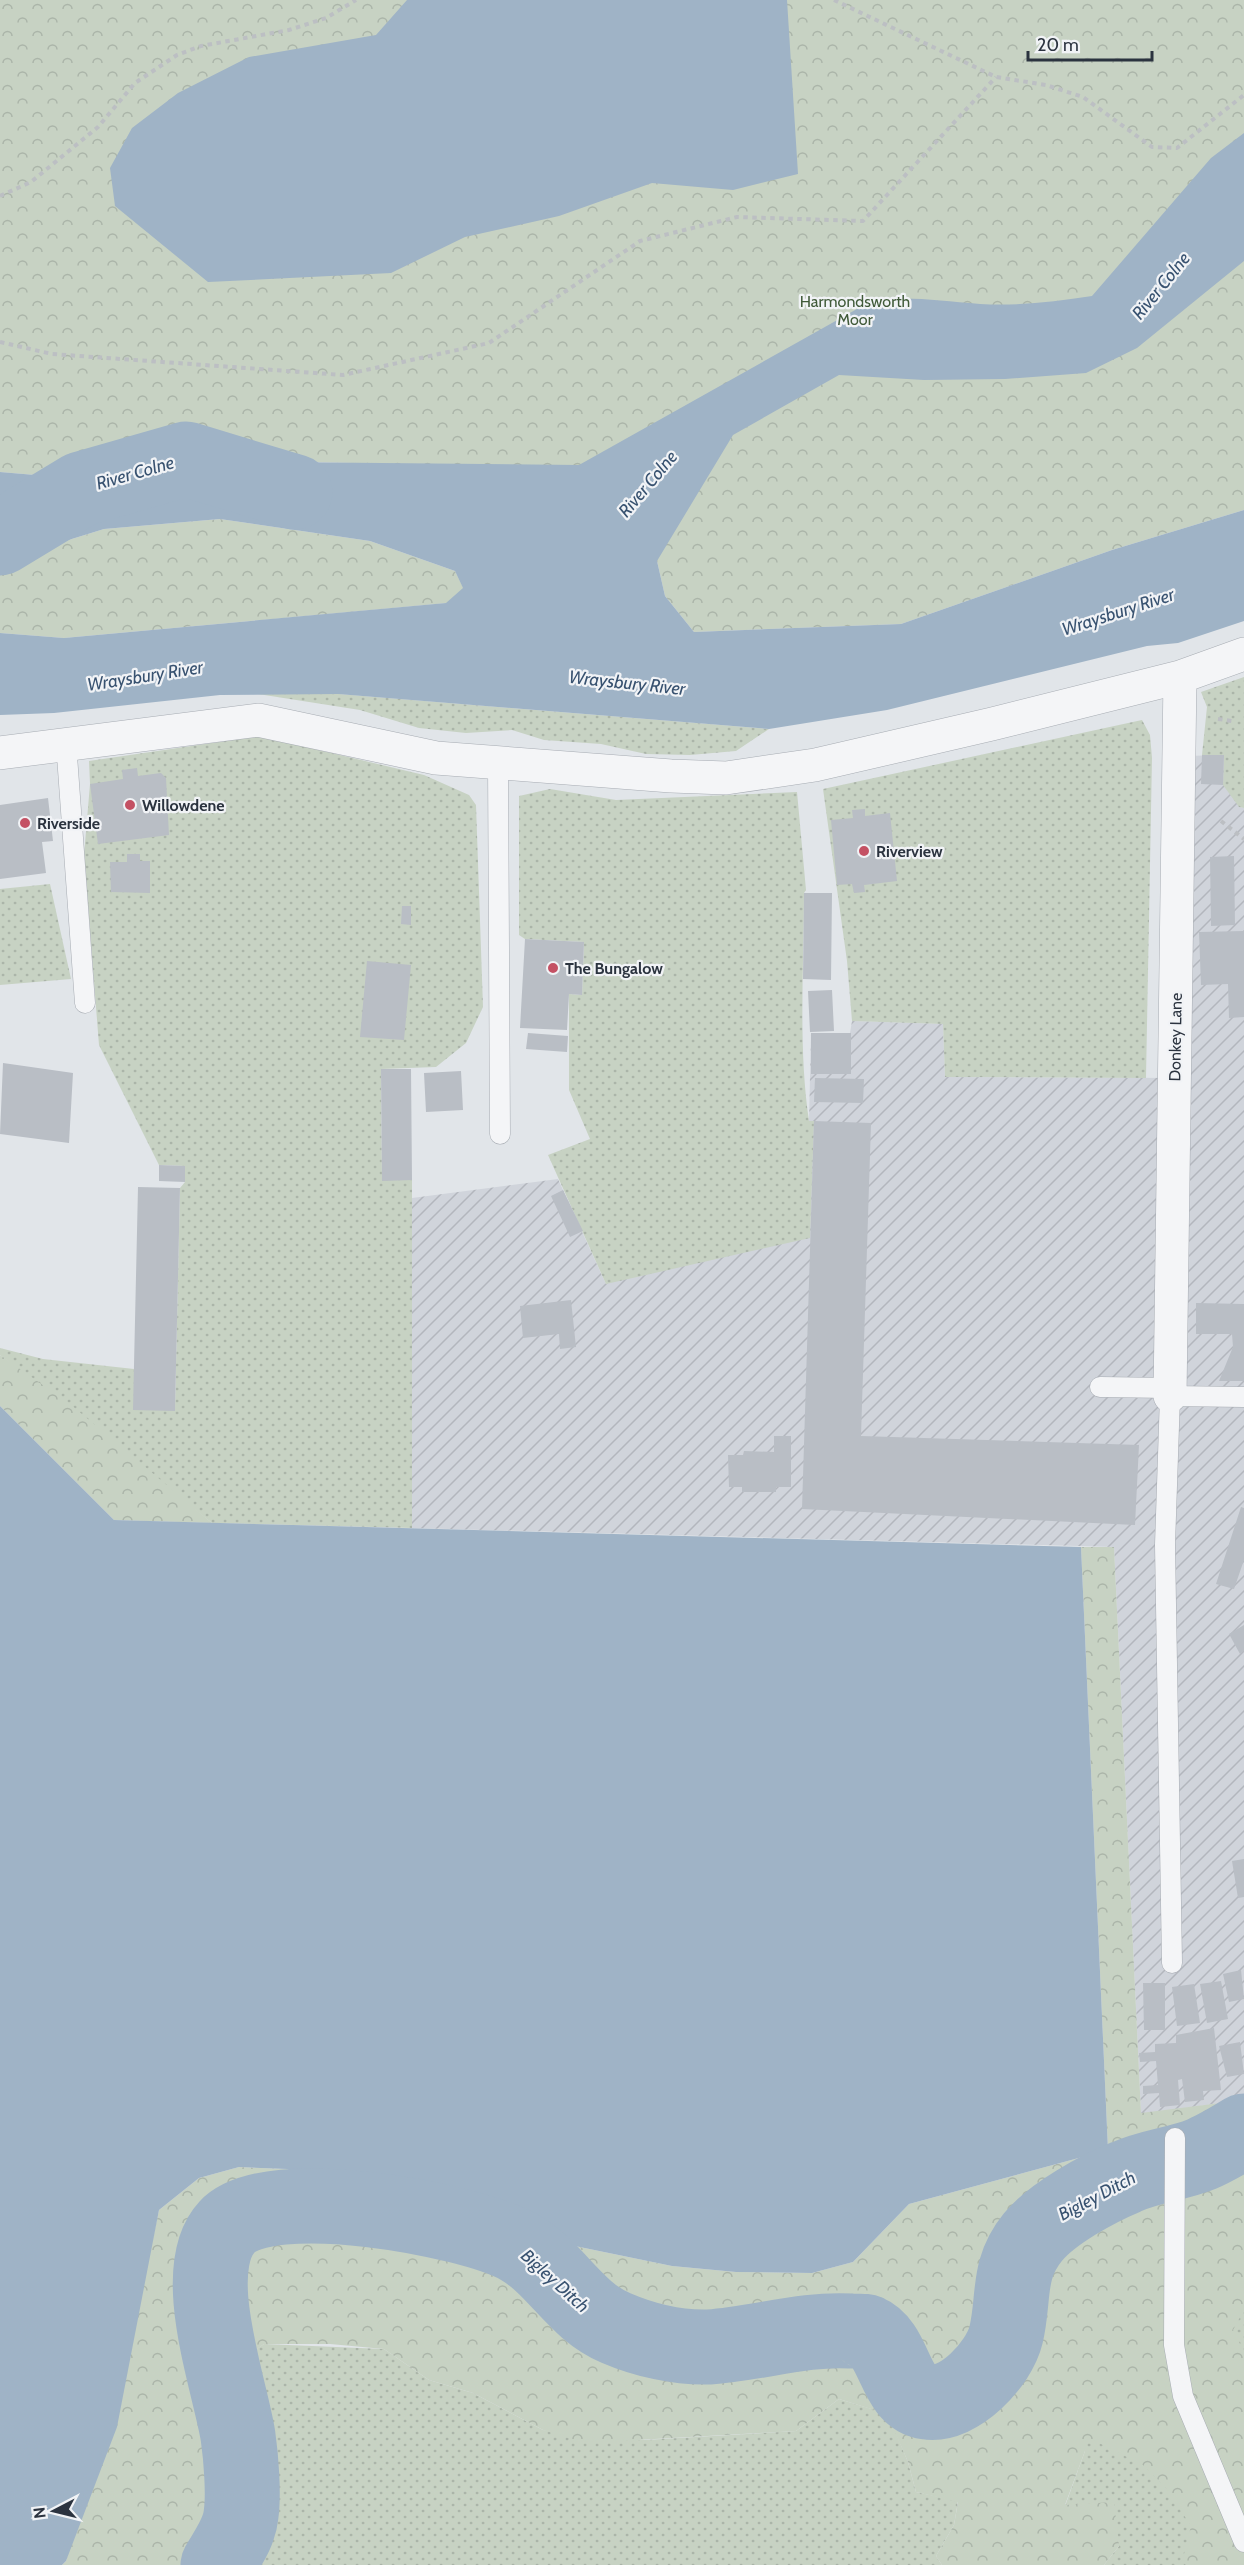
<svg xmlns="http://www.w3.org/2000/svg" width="1244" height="2565" viewBox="0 0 1244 2565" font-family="Cabin,sans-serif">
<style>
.industrial{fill:url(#industrial-furrows)}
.grass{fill:url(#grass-dots)}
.forest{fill:url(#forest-crowns)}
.water{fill:#9fb3c6}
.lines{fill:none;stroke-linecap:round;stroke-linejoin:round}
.river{stroke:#9fb3c6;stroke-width:75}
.building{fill:#b9bec5}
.lane-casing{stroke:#a7acb3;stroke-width:21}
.street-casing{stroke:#a7acb3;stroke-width:34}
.path{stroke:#bcbfc3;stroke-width:4;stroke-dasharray:4.5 4.5;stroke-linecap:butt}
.lane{stroke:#f4f5f7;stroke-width:20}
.street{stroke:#f4f5f7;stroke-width:33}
.poi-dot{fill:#c45164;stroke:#f1f3f6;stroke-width:2}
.labels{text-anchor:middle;stroke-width:4.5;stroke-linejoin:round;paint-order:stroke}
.park-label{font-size:16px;fill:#405a39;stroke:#f1f3f6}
.poi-label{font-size:16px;font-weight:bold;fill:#2b333f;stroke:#f1f3f6;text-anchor:start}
.street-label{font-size:16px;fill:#2b333f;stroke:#f1f3f6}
.water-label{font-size:18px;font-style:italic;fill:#385270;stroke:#f1f3f6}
</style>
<defs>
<pattern id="industrial-furrows" width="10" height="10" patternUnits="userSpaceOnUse" patternTransform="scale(1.5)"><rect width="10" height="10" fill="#d0d4db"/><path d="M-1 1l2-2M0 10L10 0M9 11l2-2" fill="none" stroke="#b3b6bd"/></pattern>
<pattern id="grass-dots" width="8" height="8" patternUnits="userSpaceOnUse" patternTransform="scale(1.5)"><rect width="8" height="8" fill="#c7d2c3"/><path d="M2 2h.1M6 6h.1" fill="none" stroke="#abb5a9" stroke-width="1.8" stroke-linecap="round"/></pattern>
<pattern id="forest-crowns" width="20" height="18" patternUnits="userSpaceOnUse" patternTransform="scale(1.5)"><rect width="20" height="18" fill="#c7d2c3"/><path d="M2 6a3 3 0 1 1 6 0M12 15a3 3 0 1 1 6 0" fill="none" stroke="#abb5a9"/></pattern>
</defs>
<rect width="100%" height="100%" fill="#e1e5e9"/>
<path class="industrial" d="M1224,755L1239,807L1244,808V2100L1141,2114L1114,1547L412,1528V1198L558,1179L606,1284L814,1121H809L811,1033H850L852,1021L943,1024L945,1077L1181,1078L1185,756Z"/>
<path class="grass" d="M1244,677V808L1239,807L1223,785L1224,755H1202L1207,707L1201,692Z
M258,694H339L769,729L736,751L690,755L646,754L601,744L544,740L512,730L466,733L419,728L360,710Z
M1142,720L1150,735L1152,758L1146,1078L945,1077L943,1024L852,1021L847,961L823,789Z
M260,736L424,775L469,795L476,805L483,1007L466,1043L436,1067L381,1069L382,1180H412V1528L212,1523L0,1355V1348L43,1359L134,1369L175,1410L180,1188L185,1182V1166L159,1165L99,1045L84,855L90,784L89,761Z
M550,789L616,800L797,792L806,890L804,893C804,968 798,1047 809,1121H814L810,1238L606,1284L548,1155L590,1139L569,1090V994L582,995L584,942L525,939L519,935V796Z
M50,884L71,979L0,985V889Z
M1244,2257V2565H1104L1119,2546L1065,2506L1085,2451L1084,2436Z
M264,2344L384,2349L429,2380L473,2393L543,2430L644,2440L796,2431L839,2399L888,2414L908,2462L916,2492L958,2501L954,2525L936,2556L942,2565H248L252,2522L239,2361Z"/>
<path class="forest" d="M0,0H1244V510L1112,550L901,624L694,632L665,596L657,561L353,463L186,459L81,489L47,476L0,472Z
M220,519L370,541L455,571L464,589L447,603L64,638L0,633V575L33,551L104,529Z
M0,1355L70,1404L212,1523L114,1520L0,1406Z
M1081,1547H1114L1141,2113L1244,2100V2310L1233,2330L1244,2352V2565H1186L1182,2562L1191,2526L1166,2488L1143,2465L1085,2436V2451L1065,2505L1114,2502L1119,2546L1104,2565H942L936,2556L954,2525L958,2502L916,2492L908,2462L887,2414L839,2399L796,2431L585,2443L543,2430L473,2393L429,2380L384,2349L330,2344H264L239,2362L252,2522L248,2565H62L66,2561L144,2279L159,2210L199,2178L239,2167L287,2169L321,2186L333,2198L450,2193L513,2220L536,2238L672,2266L736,2272L812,2273L853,2262L909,2204L1108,2150Z"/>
<path class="water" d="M407,0H787L798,174L733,190L652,183L559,216L465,237L391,273L208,282L115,206L110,168L132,128L178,93L249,57L376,35Z
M1244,133V261L1137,348L1086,373L1005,379L924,380L839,375L733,435L657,561L665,596L694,632L901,624L1112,550L1244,510V621L1178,643L1147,646L887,710L769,729L338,694L220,695L54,713L0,715V633L64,638L446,603L463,588L455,571L370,541L220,519L104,529L33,551L0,575V472L47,476L81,489L189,461L579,465L873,300C913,296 941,301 980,304C1018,306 1054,302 1092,296L1211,158Z
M0,1406L114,1520L1081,1547L1108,2150L909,2204L853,2262L812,2273L736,2272L672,2266L536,2238L513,2220L450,2193L333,2198L321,2186L287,2169L239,2167L199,2178L159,2210L117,2427L66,2561L62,2565H0Z"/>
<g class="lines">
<path class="river" d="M0,538L81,489L186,459L295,492
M218,2565C227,2549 239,2534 241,2515C244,2494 241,2457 238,2436C230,2385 187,2270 227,2227C268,2182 469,2219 519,2247C556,2268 575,2311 616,2328C644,2340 678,2348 709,2347C757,2344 803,2328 851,2331C853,2331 866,2331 867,2332C896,2344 894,2398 927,2402C959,2407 999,2364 1006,2335C1015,2298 1006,2270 1033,2237C1053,2213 1097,2189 1126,2177C1150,2166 1178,2164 1202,2154C1216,2148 1231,2139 1244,2131"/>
</g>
<path class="building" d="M1202,755H1224L1223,785L1201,784Z
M137,768L138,776L161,773L166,778L169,835L98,844L90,784L123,779L122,770Z
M48,798L53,841L42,842L46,873L0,879V805Z
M865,809V816L890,813L897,881L864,885L865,892L854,893L852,884L837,885L831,820L853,818L852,810Z
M127,854H140V861H150V893L111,892L110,862H127Z
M1234,856L1235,925L1211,926L1210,857Z
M804,893H832L831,980L803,979Z
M402,906H411V925L401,924Z
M1244,931V1017L1229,1018L1228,984L1201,985L1199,932Z
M525,939L584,942L582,995L569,994L567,1030L520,1028Z
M367,961L411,965L404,1040L360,1037Z
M832,990L834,1031L810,1032L808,991Z
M528,1033L568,1036L567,1052L526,1049Z
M811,1033H851V1074H811Z
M3,1063L73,1073L69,1143L0,1134Z
M381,1069H411L412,1180L382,1181Z
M461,1071L463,1110L426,1112L424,1073Z
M815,1078L864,1079L863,1103L814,1102Z
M814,1121L871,1123L861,1436L1139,1445L1135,1525L802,1509Z
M159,1165L185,1166V1182L159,1181Z
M138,1187L180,1188L175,1411L133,1410Z
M563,1190L583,1231L570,1237L551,1196Z
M571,1300L576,1347L560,1349L559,1334L523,1338L520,1306Z
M1196,1303L1244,1304V1381H1219L1233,1347L1232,1334H1196Z
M774,1436H791V1487H776V1492H742V1487H729L728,1455H743L744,1451L774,1452Z
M1241,1507L1244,1508V1560L1234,1589L1216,1584Z
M1244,1625V1651L1240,1654L1229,1634Z
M1244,1859V1897L1238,1898L1232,1861Z
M1241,1970L1244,1999L1229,2002L1223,1974Z
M1221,1981L1228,2019L1207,2023L1200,1984Z
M1143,1983H1165V2030H1144Z
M1194,1984L1200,2023L1177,2026L1172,1987Z
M1214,2028L1221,2090L1203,2091L1204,2100L1185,2102L1182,2079L1178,2080L1180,2105L1160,2107L1159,2093L1143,2094V2086L1158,2085L1156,2061L1140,2062L1139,2053L1155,2052V2044L1176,2043V2035Z
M1240,2042L1244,2074L1227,2077L1219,2046Z"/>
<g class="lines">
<g class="lane-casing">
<path id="lane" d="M66,742L85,1003
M498,763L500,1134
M1100,1387L1170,1388
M1172,1963L1165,1545L1170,1396L1244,1397
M1175,2138L1174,2345L1183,2396L1244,2542"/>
</g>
<g class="street-casing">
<path id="street" d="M0,753L258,720L436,758L671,776L726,778L815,765L992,724L1180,677L1244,654
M1170,1396L1180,677"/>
</g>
<path class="path" d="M834,0L996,77L1046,85L1083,97L1152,147L1177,148L1244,95
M0,196L31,182L98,127L135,83L177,55L201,46L289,30L326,18L356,0
M0,342L52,354L343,375L489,343L640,241L737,217L863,221L996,77
M1218,719L1232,721
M1221,821L1244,839"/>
<use href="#lane" class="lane"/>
<use href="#street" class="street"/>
</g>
<g class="poi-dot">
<circle cx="130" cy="805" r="6"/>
<circle cx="25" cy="823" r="6"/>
<circle cx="864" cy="851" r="6"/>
<circle cx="553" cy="968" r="6"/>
</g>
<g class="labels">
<g class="park-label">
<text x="855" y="307">Harmondsworth<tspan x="855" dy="18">Moor</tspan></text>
</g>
<g class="poi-label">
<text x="142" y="811">Willowdene</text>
<text x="37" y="829">Riverside</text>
<text x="876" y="857">Riverview</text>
<text x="565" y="974">The Bungalow</text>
</g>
<g class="street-label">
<text transform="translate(1175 1037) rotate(-89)" y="6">Donkey Lane</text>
</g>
<g class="water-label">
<text transform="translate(1161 286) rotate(-51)" y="6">River Colne</text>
<text transform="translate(135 473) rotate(-16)" y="6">River Colne</text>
<text transform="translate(648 484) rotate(-50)" y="6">River Colne</text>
<text transform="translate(1118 612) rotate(-18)" y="6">Wraysbury River</text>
<text transform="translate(145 676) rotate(-9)" y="6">Wraysbury River</text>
<text transform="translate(627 683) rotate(6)" y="6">Wraysbury River</text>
<text transform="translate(1097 2196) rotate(-28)" y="6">Bigley Ditch</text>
<text transform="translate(555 2281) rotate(42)" y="6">Bigley Ditch</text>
</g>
</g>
<g transform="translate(54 2511) rotate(263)" stroke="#f1f3f6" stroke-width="4.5" paint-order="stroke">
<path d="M0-4.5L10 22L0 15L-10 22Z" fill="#2b333f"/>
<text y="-9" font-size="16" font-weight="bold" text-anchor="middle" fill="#2b333f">N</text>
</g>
<path d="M1028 51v9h124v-9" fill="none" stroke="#2b333f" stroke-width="3"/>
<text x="1037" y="51" font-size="18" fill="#2b333f" stroke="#f1f3f6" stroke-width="4.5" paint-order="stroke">20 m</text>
</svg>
